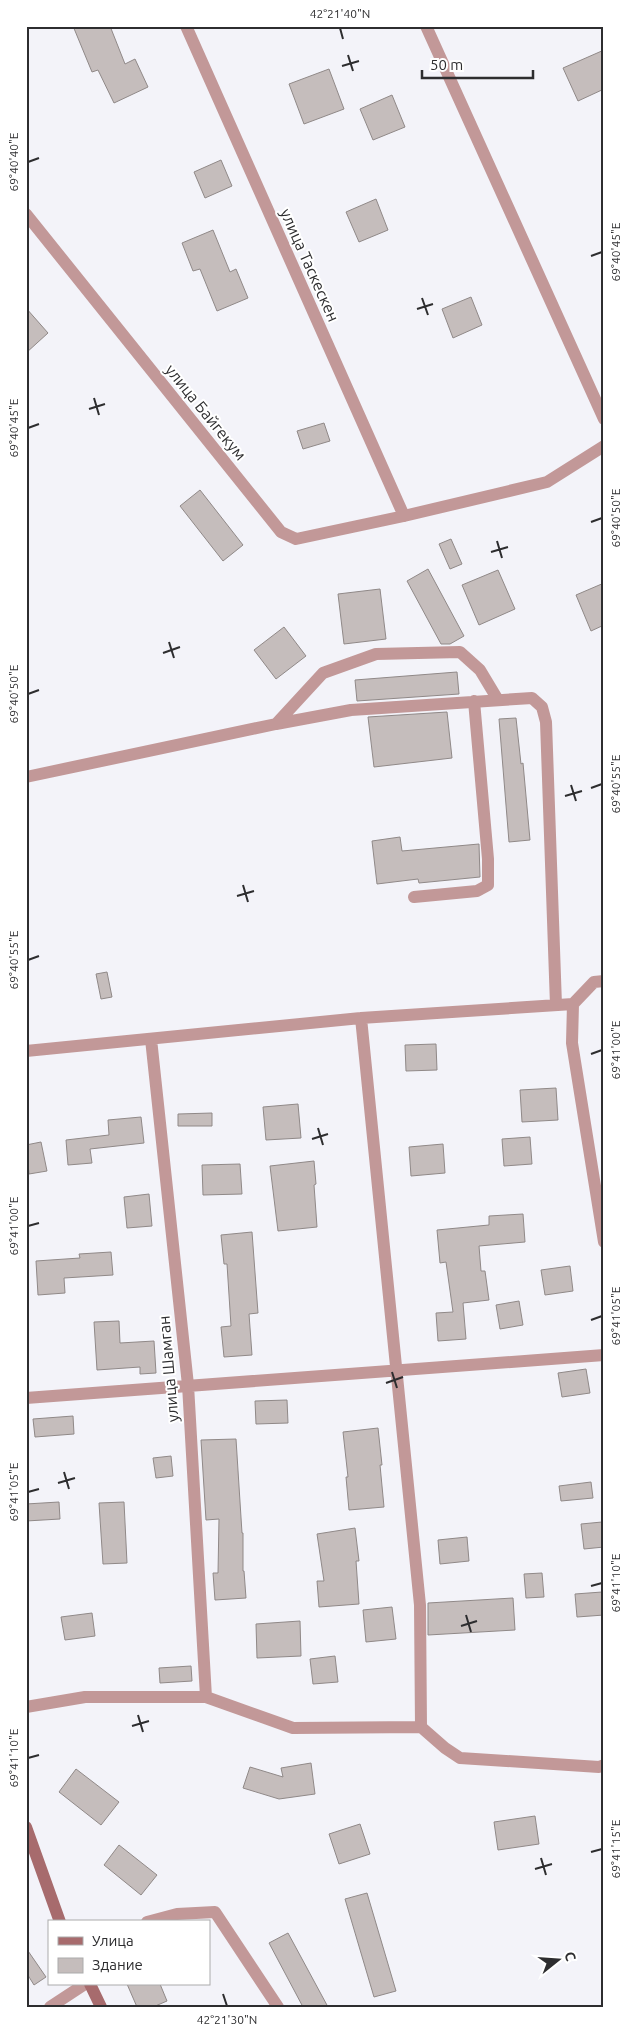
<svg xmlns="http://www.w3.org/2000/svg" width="630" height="2033" viewBox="0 0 630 2033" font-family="Ubuntu,sans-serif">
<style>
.building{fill:#c5bdbc;stroke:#908988}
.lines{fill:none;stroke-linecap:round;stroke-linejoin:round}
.minor{stroke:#c29898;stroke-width:12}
.secondary{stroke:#a76b6d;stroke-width:12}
.ticks{fill:none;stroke:#2d2d2f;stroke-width:2}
.labels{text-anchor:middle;stroke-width:4;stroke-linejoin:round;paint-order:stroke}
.street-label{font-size:16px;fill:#2d2d2f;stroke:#fff}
.neatline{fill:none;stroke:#2d2d2f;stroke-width:2}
.ticks-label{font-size:12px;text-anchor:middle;fill:#2d2d2f}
</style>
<rect width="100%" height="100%" fill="#f3f3f9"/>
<path class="building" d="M73,26H110L125,64L135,59L148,87L114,103L98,70L92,72Z
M604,50V89L578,101L563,68Z
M329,69L344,109L304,124L289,84Z
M392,95L405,127L373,140L360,109Z
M221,160L232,186L205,198L194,172Z
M376,199L388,230L359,242L346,212Z
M213,230L230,272L236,269L248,298L217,311L200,269L193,271L182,243Z
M471,297L482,325L453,338L442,309Z
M26,308L48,333L26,353Z
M324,423L330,441L303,449L297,431Z
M200,490L243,545L223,561L180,506Z
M451,539L462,564L450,569L439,544Z
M428,569L464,636L450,644H441L407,581Z
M498,570L515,609L479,625L462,585Z
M604,583V625L591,631L576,595Z
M380,589L386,639L344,644L338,594Z
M284,627L306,656L276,679L254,650Z
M457,672L459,694L357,701L355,680Z
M447,712L452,758L374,767L368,717Z
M516,718L521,764L523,763L530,840L509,842L499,719Z
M400,837L402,851L479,844L480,877L419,883L418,879L377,884L372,841Z
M107,972L112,997L101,999L96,974Z
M436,1044L437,1070L406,1071L405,1045Z
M556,1088L558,1120L522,1122L520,1090Z
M298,1104L301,1138L266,1140L263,1107Z
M212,1113V1126H178V1114Z
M141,1117L144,1143L90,1149L92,1163L68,1165L66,1140L109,1135L108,1120Z
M530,1137L532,1164L504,1166L502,1139Z
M41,1142L47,1171L29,1174L26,1145Z
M443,1144L445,1173L411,1176L409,1147Z
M314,1161L316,1184L314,1185L317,1227L278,1231L270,1166Z
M240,1164L242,1194L203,1195L202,1165Z
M149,1194L152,1226L127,1228L124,1197Z
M523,1214L525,1242L479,1246L481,1271H485L489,1300L463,1303L466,1339L438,1341L436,1313L453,1312L446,1262L440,1263L437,1230L489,1225V1216Z
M252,1232L258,1313L249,1314L252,1355L224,1357L221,1327L231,1326L227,1264H224L221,1235Z
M111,1252L113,1275L64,1278L65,1293L38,1295L36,1261L80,1258L79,1254Z
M570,1266L573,1291L545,1295L541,1270Z
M519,1301L523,1325L500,1329L496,1305Z
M119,1321L120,1343L154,1341L156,1373L140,1374V1367L97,1370L94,1322Z
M586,1369L590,1393L562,1397L558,1373Z
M287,1400L288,1423L256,1424L255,1401Z
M73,1416L74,1434L35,1437L33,1419Z
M378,1428L382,1465H380L384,1507L349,1510L346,1477H348L343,1432Z
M236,1439L242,1533H243V1571H244L246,1598L215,1600L213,1573H218L219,1519L206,1520L201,1440Z
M171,1456L173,1476L156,1478L153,1458Z
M591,1482L593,1498L561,1501L559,1486Z
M59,1502L60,1519L26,1521V1504Z
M124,1502L127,1563L103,1564L99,1503Z
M602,1522L604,1547L584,1549L581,1524Z
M355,1528L359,1561H356L359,1604L319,1607L317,1581H324L317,1534Z
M467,1537L469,1561L440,1564L438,1540Z
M542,1573L544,1597L526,1598L524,1574Z
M602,1592L604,1615L577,1617L575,1594Z
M513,1598L515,1630L428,1635V1603Z
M392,1607L396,1639L366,1642L363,1610Z
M92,1613L95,1636L65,1640L61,1617Z
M300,1621L301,1656L257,1658L256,1624Z
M335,1656L338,1682L313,1684L310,1659Z
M191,1666L192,1681L160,1683L159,1668Z
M311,1763L315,1794L279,1799L243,1788L250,1767L283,1777L281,1768Z
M76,1769L119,1802L101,1825L59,1792Z
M535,1816L539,1844L498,1850L494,1822Z
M360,1824L370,1854L339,1864L329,1834Z
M119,1845L157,1875L141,1895L104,1865Z
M367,1893L396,1991L374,1997L345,1899Z
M288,1933L328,2007H303L269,1943Z
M26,1948L46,1977L34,1985L26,1972Z
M127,1984H160L167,2001L153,2007H137Z"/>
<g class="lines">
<path class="minor" d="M186,26L404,516
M426,26L604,419
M26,214L281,532L296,539L404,516L547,482L604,446
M276,724L323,673L376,654L460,652L480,670L498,700
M26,777L276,724L351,710L532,698L542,707L546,722L556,1005
M414,897L477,891L488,885V859L474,701
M573,1004L572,1043L604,1242
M151,1039L188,1385L206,1697
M26,1051L361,1018L573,1004L594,982L604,981
M26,1398L604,1355
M26,1707L85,1697H206L293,1728L421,1727L420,1605L361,1018
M421,1727L445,1748L460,1758L599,1767L604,1765
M147,1922L177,1914L215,1912L278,2007
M50,2007L85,1984"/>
<path class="secondary" d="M26,1827L60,1922
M90,1984L101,2007"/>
</g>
<path class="ticks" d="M340,28L343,39M348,55L353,71M342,66L359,61M28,162L39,158M591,256L602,252M422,298L428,315M417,309L433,304M94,398L99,415M89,409L105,404M28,428L39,424M591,522L602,518M497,541L502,558M491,552L508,547M169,642L174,658M163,653L180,647M28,694L39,690M571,785L576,801M591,788L602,784M565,796L582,791M243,885L248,902M237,896L254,891M28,960L39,956M591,1054L602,1050M318,1128L323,1145M312,1139L328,1134M28,1226L39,1223M591,1320L602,1316M392,1372L397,1388M386,1383L403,1377M64,1472L69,1489M58,1483L75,1478M28,1492L39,1489M591,1586L602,1583M466,1615L471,1632M461,1626L477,1621M138,1715L143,1732M132,1726L149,1721M28,1758L39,1755M591,1852L602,1849M541,1858L546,1875M535,1869L552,1864M223,1994L227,2006"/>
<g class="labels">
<g class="street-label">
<text transform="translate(310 265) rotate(66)" y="6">улица Таскескен</text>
<text transform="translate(206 412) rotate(51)" y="6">улица Байгекум</text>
<text transform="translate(168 1369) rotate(-95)" y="6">улица Шамган</text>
</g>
</g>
<rect width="630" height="2033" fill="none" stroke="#ffffff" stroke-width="55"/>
<rect x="48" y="1920" width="162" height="65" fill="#ffffff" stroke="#ababac"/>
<rect x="58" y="1937" width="25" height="8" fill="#a76b6d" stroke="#ababac"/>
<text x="92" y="1946" font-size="15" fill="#2d2d2f">Улица</text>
<rect x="58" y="1958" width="25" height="15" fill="#c5bdbc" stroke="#ababac"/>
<text x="92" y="1970" font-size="15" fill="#2d2d2f">Здание</text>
<g transform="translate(558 1960) rotate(73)" stroke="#ffffff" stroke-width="4" paint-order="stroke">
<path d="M0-4L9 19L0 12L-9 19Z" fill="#2d2d2f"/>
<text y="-8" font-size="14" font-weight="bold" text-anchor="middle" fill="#2d2d2f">С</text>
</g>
<path d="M422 70v8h111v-8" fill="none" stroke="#2d2d2f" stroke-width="2.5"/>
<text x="430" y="70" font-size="15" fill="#2d2d2f" stroke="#ffffff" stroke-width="4" paint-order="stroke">50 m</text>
<rect x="28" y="28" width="574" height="1978" class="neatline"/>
<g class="ticks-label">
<text x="340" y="18">42°21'40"N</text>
<text transform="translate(14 162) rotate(-90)" y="4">69°40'40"E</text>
<text transform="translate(616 252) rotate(-90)" y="4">69°40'45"E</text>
<text transform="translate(14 428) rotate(-90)" y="4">69°40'45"E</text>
<text transform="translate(616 518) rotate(-90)" y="4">69°40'50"E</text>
<text transform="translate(14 694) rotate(-90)" y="4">69°40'50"E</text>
<text transform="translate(616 784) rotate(-90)" y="4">69°40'55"E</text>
<text transform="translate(14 960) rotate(-90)" y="4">69°40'55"E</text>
<text transform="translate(616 1050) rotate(-90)" y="4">69°41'00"E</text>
<text transform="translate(14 1226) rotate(-90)" y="4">69°41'00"E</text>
<text transform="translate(616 1316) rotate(-90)" y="4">69°41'05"E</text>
<text transform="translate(14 1492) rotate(-90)" y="4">69°41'05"E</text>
<text transform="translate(616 1583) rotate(-90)" y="4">69°41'10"E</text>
<text transform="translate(14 1758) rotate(-90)" y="4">69°41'10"E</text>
<text transform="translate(616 1849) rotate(-90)" y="4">69°41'15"E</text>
<text x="227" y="2024">42°21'30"N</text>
</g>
</svg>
